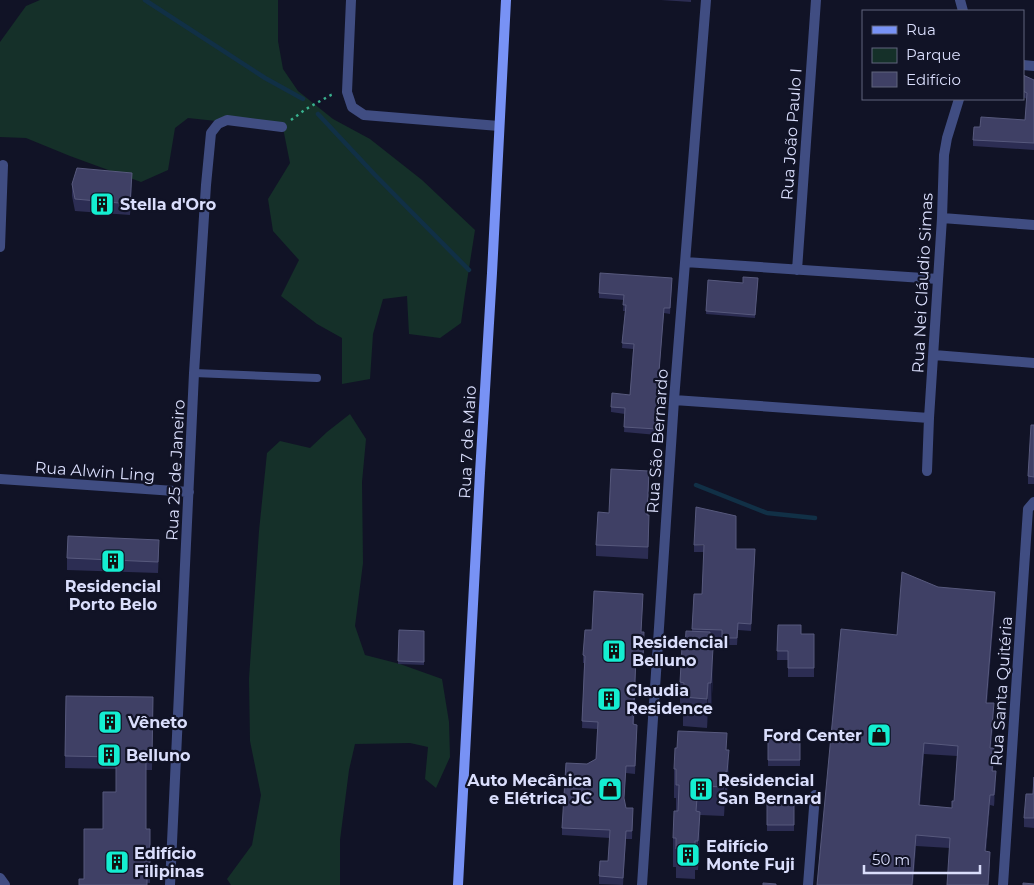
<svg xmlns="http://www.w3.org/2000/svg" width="1034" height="885" viewBox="0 0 1034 885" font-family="Montserrat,sans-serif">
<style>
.green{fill:#153029}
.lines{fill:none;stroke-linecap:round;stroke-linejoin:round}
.stream{stroke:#113046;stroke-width:4.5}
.path{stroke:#39b18e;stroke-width:2.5;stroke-dasharray:2.5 4;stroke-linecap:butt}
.lane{stroke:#404d82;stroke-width:8}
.street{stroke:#404d82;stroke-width:10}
.secondary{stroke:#7892f5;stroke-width:10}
.wall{fill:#2c2d53;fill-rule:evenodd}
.shaded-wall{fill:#191b39}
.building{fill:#3f4065;stroke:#57597d;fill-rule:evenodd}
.labels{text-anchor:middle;stroke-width:4.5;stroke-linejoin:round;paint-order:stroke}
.street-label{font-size:16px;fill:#dadefc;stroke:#111326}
.poi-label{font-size:16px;font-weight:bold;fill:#dadefc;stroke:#111326;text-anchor:start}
</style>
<rect width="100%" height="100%" fill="#111326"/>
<path class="green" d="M40,0H278V41L283,69L298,91L333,119L370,139L422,180L475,230L465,294L461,323L440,338L409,334L407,296L383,299L373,334L370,379L342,384V338L317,324L281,296L299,260L273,231L268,199L290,163L283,128L188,118L175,128L168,170L141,182L70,156L26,138L0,137V42L26,6Z
M350,414L366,439L362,482L363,563L355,626L365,655L400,664L442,679L449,722L450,757L436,788L425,779L428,747L410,743L355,744L349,770L340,840V885H231L227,879L252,845L261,795L250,741L249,679L259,531L267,453L280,441L310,448L327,432Z"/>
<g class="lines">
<path class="stream" d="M145,0L265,78L303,99
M318,114L375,175L469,270
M696,485L767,513L815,518"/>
<path class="path" d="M291,120L306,109L331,95L335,94"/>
<path class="lane" d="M194,373L317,378"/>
<path class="street" d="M351,0L347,92L352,107L364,115L499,126
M960,0L963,11
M1023,65L1034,66
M942,218L1034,225
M0,247L3,165
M685,262L938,279
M797,270L816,0
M934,355L1034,363
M674,400L929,418
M927,471L929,418L942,218L944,155L947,138L959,99
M0,479L189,492
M0,878L5,885
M170,885L194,373L206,185L211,133L218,124L227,120L282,127
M642,885L674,400L706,0
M808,885L815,795
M1003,885L1028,509L1034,502"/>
<path class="secondary" d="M458,885L480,473L492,273L506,0"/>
</g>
<path class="wall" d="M661,0H691V2Z
M1023,75L1034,80V150L973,146V140L980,127L1025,120L1027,99L1023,97Z
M72,184L132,185L130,215L75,211L72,196Z
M758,278L755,318L706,314L708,280L743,283Z
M672,283L670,314L664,313L657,397L659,402L657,435L624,432L625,414L611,412V407L630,395L633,349L622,348L625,311H623L624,300L599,298V293Z
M1034,425V484H1028V476Z
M649,482L648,515L649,526L648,559L596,556V545L609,513Z
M694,545L736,549L755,556L751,631L738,630L737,645H722V637H710V648L713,677L711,712H708L707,728L683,726V712L680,711V682L685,647L692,631L694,594H702L704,552H694Z
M159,552L158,573L67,570V558Z
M938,587L995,603L987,703L994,714L991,748L994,758L993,771L996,782L994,806L990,805L986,851L990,862L989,885H947L950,848L916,846L913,885H817ZM924,754L957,756L954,801L952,808L920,805Z
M643,601L641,632L644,640L643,666L636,665L634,724L637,732L635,774L626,773L624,799L626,808H633L632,839H626L623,885L599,884V876L608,861L610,838L562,835V828L587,764L596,759L597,729L582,728L584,663H583V655L592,630Z
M778,625L801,634H814V677H788V660H777Z
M399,630L424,631V665L398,664Z
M66,696L153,697L152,770H146V829H150V883L84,879L116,792V769L65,768Z
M768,735H800V766H768Z
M727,750L729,779L727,801H725L724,816L700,815V841L698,870H695V879L676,878V867H673V838L676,811V798H674V769Z
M1034,777V828L1024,827V818L1033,794Z
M767,798H794V831H767Z"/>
<path class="shaded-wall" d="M132,173V185L130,215V204Z
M995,592V603L986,713V703Z
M713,648V677L711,712V683Z
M708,683V712L707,728V699Z
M994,703V714L990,758V748Z
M924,743V754L919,816V805Z
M729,750V779L727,801V772Z
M996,771V782L994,806V795Z
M725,772V801L724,816V787Z
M990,795V805L985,862V851Z
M700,812V841L698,870V841Z
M916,835V846L913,885H912Z
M990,852L989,885H988Z"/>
<path class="building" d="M1023,75L1034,80V143L973,140L974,127H980L981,117L1025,120L1027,93L1023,91Z
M77,168L132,173L130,204L75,199L72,184Z
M600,273L672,278L670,308H664L657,397H659L657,429L624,427L625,408L611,407L612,393L630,395L634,344L622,343L626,305H623L624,295L599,293Z
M743,277L758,278L755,315L706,311L708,280L743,283Z
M1031,425H1034V477L1028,476Z
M611,469L649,471L647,515H649L648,547L596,545L598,512L609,513Z
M696,507L736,516V549H755L751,624L738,623L737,638H722V630L692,629L694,594H702L704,545H694Z
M68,536L159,540L158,562L67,558Z
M902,572L938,587L995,592L986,703H994L990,748H994L992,771H996L994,795H990L985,851L990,852L988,885H947L950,838L916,835L912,885H817L841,629L897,635ZM924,743L958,746L954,801H952V808L919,805Z
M594,591L643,594L641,632H644L643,658H636L633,724L637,725L635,766H626L624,798L626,808H633L632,831H626L623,878L599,876L600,861H608L610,830L562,828L566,763L587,764L596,759L598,722L582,721L585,656L583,655L585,630H592Z
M778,625H801V634H814V668H788V651H777Z
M399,630L424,631V662L398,661Z
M686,631L710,632V648H713L711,683H708L707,699L683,697L684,683L680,682L682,647H685Z
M66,696L153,697L152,758H146V829H150V871H147V885H79V879H84V829H103V792H116V757L65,756Z
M678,731L727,733L726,750H729L727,772H725L724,787L698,786L696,811L700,812L698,841H695V850L676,849V838H673L674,811H678L679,785H676V769H674L675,748H677Z
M768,735H800V760H768Z
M1034,777V818H1024L1026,794H1033Z
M767,798H794V825H767Z
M763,883L776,884V885H763Z
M1023,883L1034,884V885H1023Z"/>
<defs>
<g id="building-square" transform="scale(1.25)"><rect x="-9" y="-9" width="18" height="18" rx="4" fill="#14eed1" stroke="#111326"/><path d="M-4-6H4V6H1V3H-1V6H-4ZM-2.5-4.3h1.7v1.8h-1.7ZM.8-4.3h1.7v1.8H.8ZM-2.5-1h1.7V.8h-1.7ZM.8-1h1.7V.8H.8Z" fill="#111"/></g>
<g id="shop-square" transform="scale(1.25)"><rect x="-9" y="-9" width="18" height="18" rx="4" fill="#14eed1" stroke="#111326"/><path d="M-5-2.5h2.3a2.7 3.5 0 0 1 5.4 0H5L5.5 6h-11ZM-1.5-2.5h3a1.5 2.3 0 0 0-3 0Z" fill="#111"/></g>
</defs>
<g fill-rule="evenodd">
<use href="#building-square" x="102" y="204"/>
<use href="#building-square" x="113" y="561"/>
<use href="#building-square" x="614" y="651"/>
<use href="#building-square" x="609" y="699"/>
<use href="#building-square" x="110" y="722"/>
<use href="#shop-square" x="879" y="735"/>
<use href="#building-square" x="109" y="755"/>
<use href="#shop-square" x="610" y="789"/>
<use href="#building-square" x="701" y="789"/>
<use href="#building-square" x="688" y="855"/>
<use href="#building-square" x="117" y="862"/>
</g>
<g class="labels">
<g class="street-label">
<text transform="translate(791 134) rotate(-86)" y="6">Rua João Paulo I</text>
<text transform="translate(922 283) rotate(-87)" y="6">Rua Nei Cláudio Simas</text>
<text transform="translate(657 441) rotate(-86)" y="6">Rua São Bernardo</text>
<text transform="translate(467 442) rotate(-87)" y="6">Rua 7 de Maio</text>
<text transform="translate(175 470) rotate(-87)" y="6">Rua 25 de Janeiro</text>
<text transform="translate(95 471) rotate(4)" y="6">Rua Alwin Ling</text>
<text transform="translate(1001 691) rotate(-86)" y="6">Rua Santa Quitéria</text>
</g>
<g class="poi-label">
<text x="120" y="210">Stella d'Oro</text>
<text x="113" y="592" text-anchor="middle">Residencial<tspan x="113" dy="18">Porto Belo</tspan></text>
<text x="632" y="648">Residencial<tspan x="632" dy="18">Belluno</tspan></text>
<text x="626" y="696">Claudia<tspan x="626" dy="18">Residence</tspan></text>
<text x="128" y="728">Vêneto</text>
<text x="862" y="741" text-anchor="end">Ford Center</text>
<text x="126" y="761">Belluno</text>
<text x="592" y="786" text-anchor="end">Auto Mecânica<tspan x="592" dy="18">e Elétrica JC</tspan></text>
<text x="718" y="786">Residencial<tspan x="718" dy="18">San Bernard</tspan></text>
<text x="706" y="852">Edifício<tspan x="706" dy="18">Monte Fuji</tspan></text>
<text x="134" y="859">Edifício<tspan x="134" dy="18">Filipinas</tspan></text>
</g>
</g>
<rect x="862" y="10" width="162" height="90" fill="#111326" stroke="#61647c"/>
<rect x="872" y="26" width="25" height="8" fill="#7892f5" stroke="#61647c"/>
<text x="906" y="35" font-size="15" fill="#dadefc">Rua</text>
<rect x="872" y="48" width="25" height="15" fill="#153029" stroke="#61647c"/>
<text x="906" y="60" font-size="15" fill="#dadefc">Parque</text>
<rect x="872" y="72" width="25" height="15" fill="#3f4065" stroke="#61647c"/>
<text x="906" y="85" font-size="15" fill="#dadefc">Edifício</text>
<path d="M864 865v8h116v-8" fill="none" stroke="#dadefc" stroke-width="2.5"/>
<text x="872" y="865" font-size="15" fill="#dadefc" stroke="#111326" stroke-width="4" paint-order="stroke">50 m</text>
</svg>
